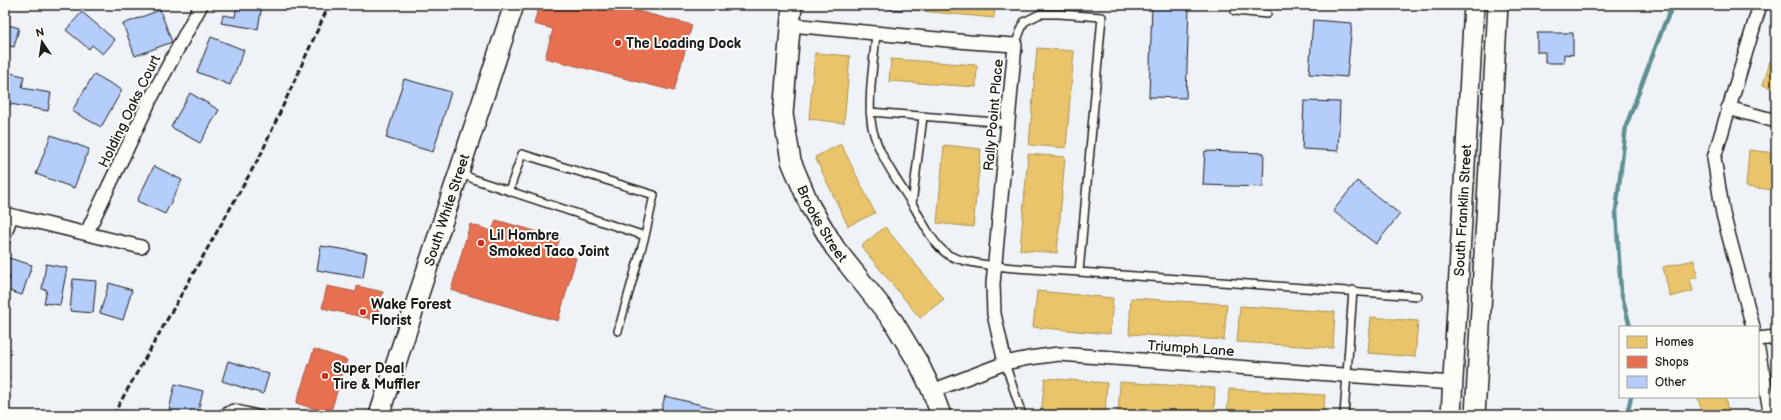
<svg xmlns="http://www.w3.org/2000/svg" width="1781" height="420" viewBox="0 0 1781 420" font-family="'Balsamiq Sans',sans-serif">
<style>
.homes{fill:#e9c46a;stroke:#ac9253}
.shops{fill:#e76f51;stroke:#aa5641}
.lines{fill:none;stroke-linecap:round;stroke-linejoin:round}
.stream{stroke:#5e8f92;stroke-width:4.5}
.building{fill:#b5cdfb;stroke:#1c1c1c}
.lane-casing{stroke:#1c1c1c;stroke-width:10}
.street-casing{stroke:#1c1c1c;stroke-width:16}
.secondary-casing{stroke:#1c1c1c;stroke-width:22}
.lane{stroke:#fdfcf7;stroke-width:7}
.street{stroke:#fdfcf7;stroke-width:13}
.secondary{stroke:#fdfcf7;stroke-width:19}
.rail{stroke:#1c1c1c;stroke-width:3;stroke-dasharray:6 3;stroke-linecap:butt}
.poi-dot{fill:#c8321e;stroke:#fdfcf7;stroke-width:1.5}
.labels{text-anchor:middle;stroke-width:4;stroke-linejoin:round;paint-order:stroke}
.poi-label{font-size:14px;font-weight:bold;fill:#1c1c1c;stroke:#fdfcf7;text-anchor:start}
.street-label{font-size:14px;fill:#1c1c1c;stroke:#fdfcf7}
</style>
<rect width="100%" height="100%" fill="#eff3f8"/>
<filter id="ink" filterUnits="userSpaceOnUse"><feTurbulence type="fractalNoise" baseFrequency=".025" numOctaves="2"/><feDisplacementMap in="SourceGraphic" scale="8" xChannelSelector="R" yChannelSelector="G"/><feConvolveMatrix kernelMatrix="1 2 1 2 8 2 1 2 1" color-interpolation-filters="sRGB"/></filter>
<g filter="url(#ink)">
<path class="homes" d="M912,5H995L994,18L911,10Z
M1037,48L1074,51L1066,148L1029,145Z
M815,53L850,56L844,123L809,119Z
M891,59L977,65L976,87L889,81Z
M1770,61L1776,63V87L1774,89L1763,85Z
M841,144L875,213L848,226L815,157Z
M944,145L981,149L973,227L937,223Z
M1749,150L1776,153V190L1746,187Z
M1028,154L1065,157L1057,253L1020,250Z
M885,227L944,299L920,318L861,246Z
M1694,260L1698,277L1690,279L1693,291L1670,297L1663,267Z
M1776,262V293L1770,263Z
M1037,291L1113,298L1110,334L1033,327Z
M1131,298L1227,304L1224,340L1129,334Z
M1240,306L1335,312L1333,348L1237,342Z
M1371,317L1418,321L1415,357L1368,353Z
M1045,378L1107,383L1105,415L1041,414Z
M1120,382L1215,388L1214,415H1118Z
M1229,389L1325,395L1323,415H1227Z
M1698,397H1725L1729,415H1702Z"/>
<path class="shops" d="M539,5H614L692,25L674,91L545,58L553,29L534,24Z
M496,220L560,238L555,252L576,258L558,321L451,290L470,224L492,231Z
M327,286L356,292L357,286L383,292L376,320L322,308Z
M314,349L347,360L330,414L296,403Z"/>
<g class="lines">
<path class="stream" d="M1630,327L1621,292L1616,211L1626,126L1664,25L1673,5
M1627,415L1631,397"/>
</g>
<path class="building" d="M237,5H262L258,29L221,23L223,15L235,17Z
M848,5H903L902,10Z
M1152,5L1189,6L1186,98L1149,97Z
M160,10L172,42L135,56L123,24Z
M82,12L115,40L103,54L92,45L89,49L66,30Z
M1313,20L1352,23L1347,77L1309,74Z
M5,24L19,28L14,47L5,45Z
M1537,33H1573V55L1564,54V63H1545V52H1537Z
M211,37L244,50L230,85L197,72Z
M5,72L24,76L22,88L51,93L48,111L5,103Z
M94,74L122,90L101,127L72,111Z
M404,79L451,92L433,152L386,138Z
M190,93L219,110L200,143L171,127Z
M1304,101L1340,102L1338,151L1302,149Z
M51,135L89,149L74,188L36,174Z
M1205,151L1264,153L1263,187L1203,185Z
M154,166L182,180L165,214L137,201Z
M1357,181L1400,214L1376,244L1333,211Z
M321,246L367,253L363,278L317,270Z
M9,258L32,265L22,295L6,290L10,277L5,276V269Z
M46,264L67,268L60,305L44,303L47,290L42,289Z
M73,279L96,281L93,313L70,311Z
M109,283L132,290L123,320L100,313Z
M228,361L269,374L263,394L222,381Z
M175,384L203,391L197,415H168Z
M665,396L714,408L712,415H660Z"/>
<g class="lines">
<g class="lane-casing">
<path id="lane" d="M1235,11L1267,14
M876,33C874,62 867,99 872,127C878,155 899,183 914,207C923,222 932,243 947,254C968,268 1050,270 1079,272L1102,17L1059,14H1040L1024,22L1015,45
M870,112L1008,123
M459,173L476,180L645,236L654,195L522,154L509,191
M912,204L923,117
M5,243L14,216
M1079,272L1418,296
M618,331L645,236
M1005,363L1022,415
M220,415L233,408L261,415
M1344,415L1353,290"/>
</g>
<g class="street-casing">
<path id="street" d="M791,25L969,42L1015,45L993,284L994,314L1005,363
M1728,108L1776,121
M5,214L141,247
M87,232L150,100L201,5
M1753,327L1723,214L1714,158L1760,5
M1758,339L1776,337
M1758,350L1771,415
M932,391L1005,363L1029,358L1059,354L1453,383"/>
</g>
<g class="secondary-casing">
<g id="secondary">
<path id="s1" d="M792,5L783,114L791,161L810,206L835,248L893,321L919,364L932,391L941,415"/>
<path id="s2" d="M379,415L514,5"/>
<path id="s3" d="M1451,415L1474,5"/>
<path d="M1475,415L1498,5"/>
</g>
</g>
<use href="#lane" class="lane"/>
<use href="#street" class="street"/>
<use href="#secondary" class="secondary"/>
<path class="rail" d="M113,415L261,154L329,5"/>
</g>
</g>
<g class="poi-dot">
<circle cx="618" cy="43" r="4"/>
<circle cx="481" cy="243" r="4"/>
<circle cx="363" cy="312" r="4"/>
<circle cx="325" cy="376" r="4"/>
</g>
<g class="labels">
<g class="poi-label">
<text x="626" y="48">The Loading Dock</text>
<text x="489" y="240">Lil Hombre<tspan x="489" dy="16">Smoked Taco Joint</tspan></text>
<text x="371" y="309">Wake Forest<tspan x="371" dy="16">Florist</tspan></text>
<text x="333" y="373">Super Deal<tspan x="333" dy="16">Tire &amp; Muffler</tspan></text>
</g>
<g class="street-label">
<text transform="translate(129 111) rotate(-64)" y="5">Holding Oaks Court</text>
<text transform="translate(993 115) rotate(-85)" y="5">Rally Pooint Place</text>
<text dy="5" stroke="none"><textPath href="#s2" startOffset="216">South White Street</textPath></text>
<text dy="5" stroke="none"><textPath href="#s3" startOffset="205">South Franklin Street</textPath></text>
<text dy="5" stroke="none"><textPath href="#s1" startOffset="227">Brooks Street</textPath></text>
<text transform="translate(1191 348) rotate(4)" y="5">Triumph Lane</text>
</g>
</g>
<rect width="1781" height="420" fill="none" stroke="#fdfcf7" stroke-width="20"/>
<rect x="10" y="10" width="1761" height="400" fill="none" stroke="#1c1c1c" stroke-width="1.5" filter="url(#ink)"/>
<rect x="1619" y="326" width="140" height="72" fill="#fdfcf7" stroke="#a3a29f"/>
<rect x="1627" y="336" width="20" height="12" fill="#e9c46a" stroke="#a3a29f"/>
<text x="1655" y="346" font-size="12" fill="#1c1c1c">Homes</text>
<rect x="1627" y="356" width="20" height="12" fill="#e76f51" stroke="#a3a29f"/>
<text x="1655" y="366" font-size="12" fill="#1c1c1c">Shops</text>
<rect x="1627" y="376" width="20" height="12" fill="#b5cdfb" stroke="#a3a29f"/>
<text x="1655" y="386" font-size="12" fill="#1c1c1c">Other</text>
<g transform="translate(42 42) rotate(347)" stroke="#fdfcf7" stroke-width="3" paint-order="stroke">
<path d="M0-3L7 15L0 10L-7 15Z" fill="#1c1c1c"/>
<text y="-6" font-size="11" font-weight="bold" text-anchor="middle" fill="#1c1c1c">N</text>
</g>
</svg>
